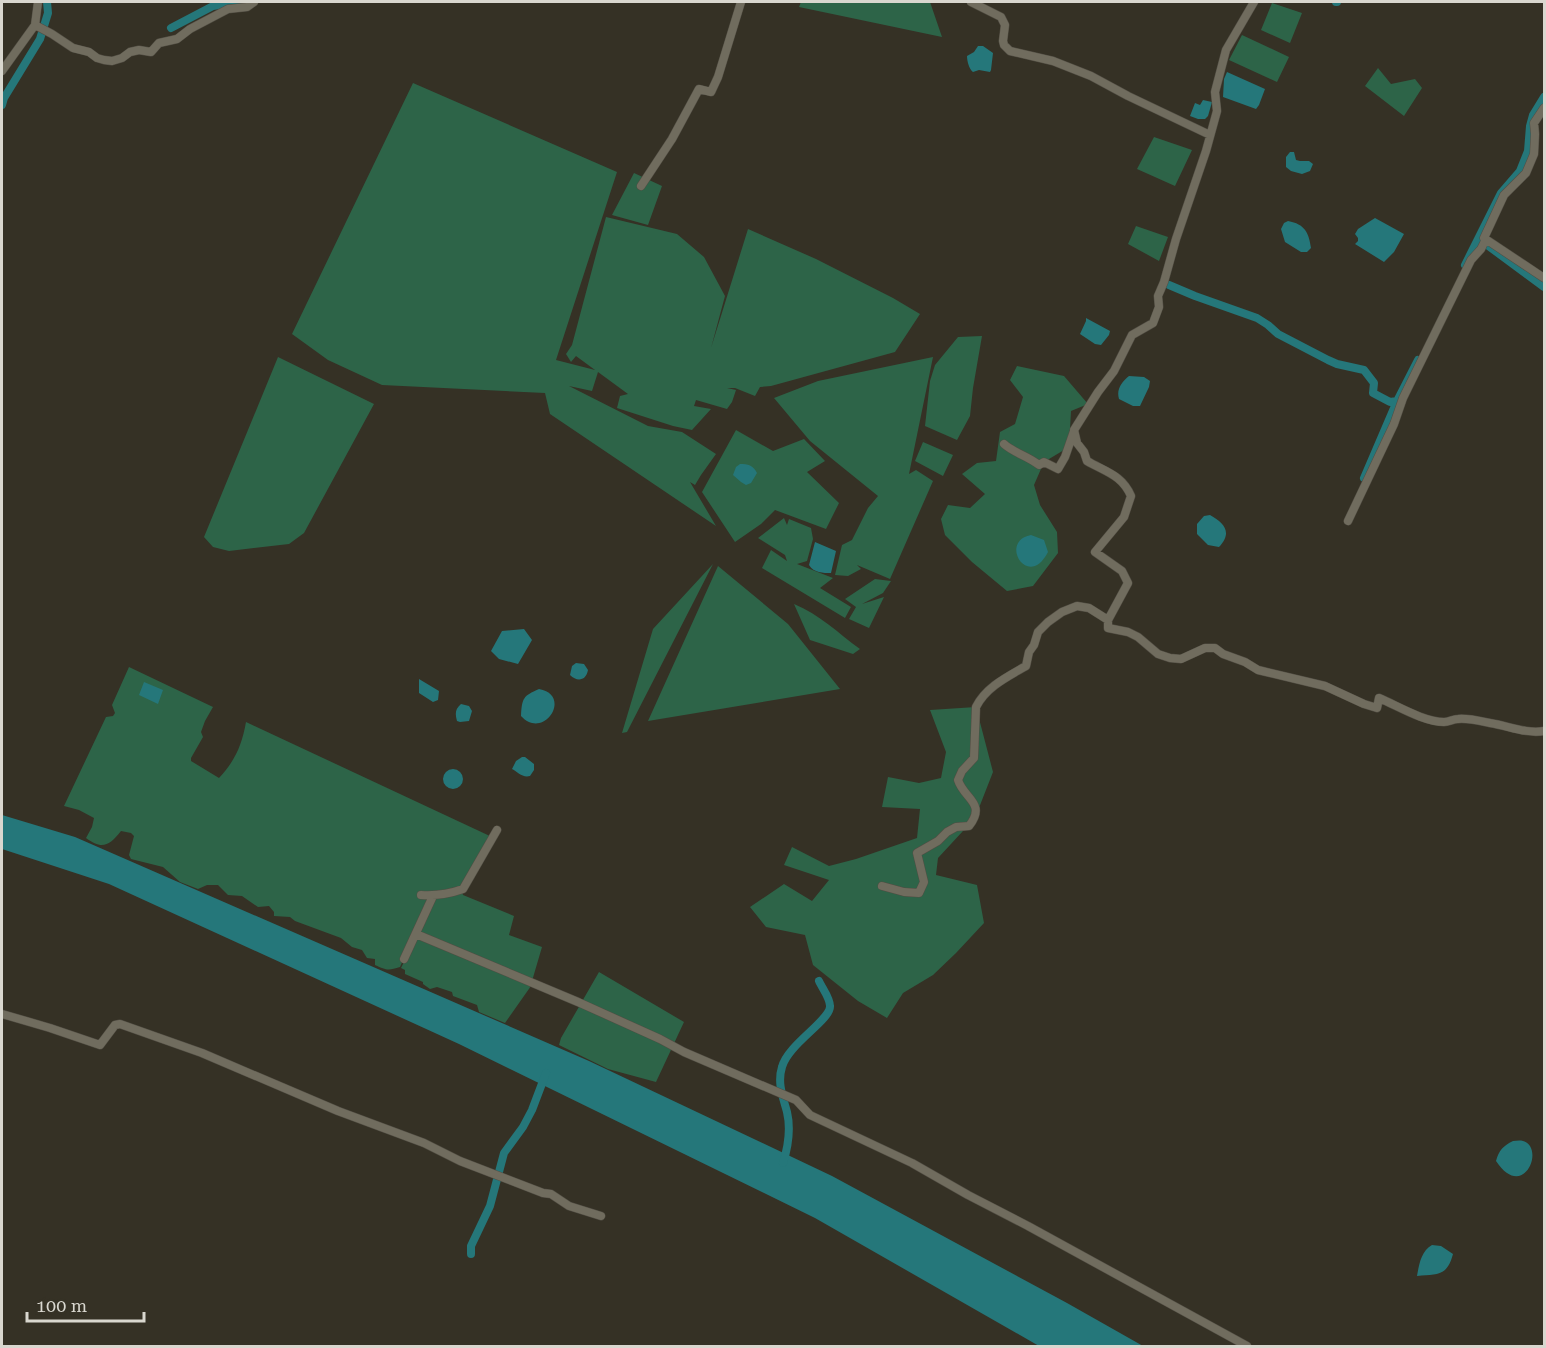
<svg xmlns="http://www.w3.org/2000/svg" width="1546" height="1348" viewBox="0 0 1546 1348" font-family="'Roboto Serif',serif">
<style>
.green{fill:#2d6448}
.water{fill:#25777a}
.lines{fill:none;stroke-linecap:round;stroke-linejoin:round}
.canal{stroke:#25777a;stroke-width:8}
.minor-casing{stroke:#524e44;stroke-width:9}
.minor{stroke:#706c5e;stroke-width:8}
</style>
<rect width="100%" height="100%" fill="#353125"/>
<path class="green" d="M801,2H930L942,37L799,7Z
M1272,3L1302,13L1290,43L1261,30Z
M1242,35L1289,57L1277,82L1229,60Z
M1378,68L1391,84L1415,79L1422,88L1404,116L1365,86Z
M413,83L617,172L556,360L595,370L576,356L571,362L566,354L572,345L606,217L677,234L704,257L725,296L711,348L748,229L816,259L893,298L920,314L895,352L771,386L760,387L755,396L735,388H727L736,390L732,402L727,409L696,400L694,406L711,409L692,430L673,426L617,408L620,396L628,394L598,372L592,391L569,386L648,426L682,432L716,454L701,475L695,485L690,482L716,526L550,414L545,393L382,385L328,360L292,334Z
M1154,137L1192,150L1175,186L1137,169Z
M634,173L662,186L648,225L612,215Z
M1136,226L1168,237L1159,261L1128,244Z
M982,336L973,388L970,416L957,440L925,426L930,381L935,365L958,337Z
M278,357L374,404L304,533L289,544L229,551L213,547L204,537Z
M933,357L909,474L916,470L933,481L890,579L857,565L861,569L848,576L835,575L842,545L852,540L868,508L878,496L810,441L774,398L818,381Z
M1017,366L1064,376L1088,404L1071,411L1069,447L1044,462L1034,485L1040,505L1057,532L1058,553L1033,586L1007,591L972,562L945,535L941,519L948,505L970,508L985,494L962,474L977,463L996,461L1000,432L1015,424L1023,397L1010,380Z
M736,430L773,451L804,439L825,461L807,472L839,503L826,529L775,510L761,524L735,542L702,492Z
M923,442L953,455L943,476L915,461Z
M784,518L787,525L789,519L811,528L813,539L807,561L797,564L833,578L820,588L851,607L845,618L762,568L771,550L787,561L785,555L758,538Z
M713,564L627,732L622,733L653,629Z
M718,566L788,624L840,689L648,721Z
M875,579L891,581L883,593L862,604L884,597L869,628L849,619L856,607L845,599Z
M794,604C819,614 838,633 860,649L853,654L810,640Z
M129,667L213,707L205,721L201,732L203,737L191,758V761L219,778C235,761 242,745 246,722L492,837L463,888L431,897L400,967C388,971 386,970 375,965V959L367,958L362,950L352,947L341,938L295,921L290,917L274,916V912L269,906L258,907L242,896L228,895L218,885H207L198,889L180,882L163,867L131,859L129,855L134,836L131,833L121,831C109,846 102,850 86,838L92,827L94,818L79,810L64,806L106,717L113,716L115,713L112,705Z
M976,707L993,772L975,818L938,858L936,875L977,885L984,923L956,953L933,975L903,993L887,1018L858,1001L813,965L805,935L766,927L750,907L784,884L812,901L829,880L784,865L792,847L829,866L856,859L917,838L920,809L882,807L888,777L919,783L941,778L946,752L930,710Z
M462,892L463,895L514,916L509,935L542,947L532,981L417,933L434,897Z
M417,936L531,983V986L505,1023L479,1012L477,1005L453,996L452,992L437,987L430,989L423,984V982L405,974V970L401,968Z
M599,972L684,1022L656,1082L608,1069L559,1045L561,1038Z"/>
<path class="water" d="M978,46H983L993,53L991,70L990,72L979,70L973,72C969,69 967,61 967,56L974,52Z
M1227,72L1265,89L1259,105L1256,109L1223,97L1224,79Z
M1203,100L1212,102L1208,116L1205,119H1198L1190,116L1195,103L1200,105Z
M1294,152L1296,160L1300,161H1309L1313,164L1310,171L1302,174L1291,171L1286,167V157L1290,152Z
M1375,218L1404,234L1394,252L1384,262L1355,244L1358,241V238L1355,234L1358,229Z
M1288,221C1305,224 1309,233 1311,248L1307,252H1301L1285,242L1281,229L1284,223Z
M1086,318L1110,331L1109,335L1101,345L1095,344L1080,334L1086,321Z
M1129,376L1144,377L1150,381L1149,387L1140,406H1133L1119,399C1116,389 1122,382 1129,376Z
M740,464C748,464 753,465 757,473L751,483L746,485L741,482L733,475L736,467Z
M1210,515C1224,523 1233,532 1219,547L1208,545L1197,534V524L1204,516Z
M1031,535L1044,540L1048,552C1028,591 998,541 1031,535Z
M815,542L836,551L831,573C823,573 814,573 809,565Z
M524,629L532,640L518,664L499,659L491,651L502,631Z
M576,663L584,664L588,670C586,681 577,682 570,675L572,666Z
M419,679L439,691L438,700L433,702L419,693Z
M144,682L163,690L158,704L139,695Z
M539,689C573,695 544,741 521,716C522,698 523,696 539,689Z
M461,704L469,706L472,711L469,721L460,722L457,721C455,714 455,709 461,704Z
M522,757H525L534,764V770L530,776C522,778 518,772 512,769L516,761Z
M443 779a10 10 0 1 1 20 0a10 10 0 1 1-20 0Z
M2,815L75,837L589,1061L832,1176L1067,1303L1143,1346H1039L815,1218L459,1044L109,884L2,849Z
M1513,1141C1516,1141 1519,1140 1523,1141C1546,1148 1523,1202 1496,1161C1499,1150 1503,1146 1513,1141Z
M1432,1245L1441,1246L1453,1254C1447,1277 1437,1274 1417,1276C1419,1265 1421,1251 1432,1245Z"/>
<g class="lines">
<path class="canal" d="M1336,2H1337
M171,28L213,6L234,3L238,2
M2,105L4,98L40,39L48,13L47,2
M1479,239L1544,287
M1465,265L1501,193L1520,171L1528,151L1530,126L1533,115L1544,97
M1169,285L1195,296L1257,318L1268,325L1278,334L1328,360L1337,364L1364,370L1374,383L1373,393L1390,402L1397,401L1418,360
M1364,478L1397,401
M783,1163C788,1147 791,1129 787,1112C783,1097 777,1083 782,1067C788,1044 831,1020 830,1006C830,998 822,988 819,981
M471,1254V1246L490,1206L504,1153L523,1127L532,1110L546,1073"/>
<g class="minor-casing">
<path id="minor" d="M971,2L1001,17L1005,25L1003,41L1004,45L1010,51L1053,61L1091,76L1128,96L1210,135
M35,25L52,34L73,48L89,52L97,58L104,60L112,61L122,58L130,52L139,50L151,52L159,43L177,39L190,29L228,9L247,7L254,2
M2,71L35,25L38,2
M1544,108L1534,123L1535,134L1534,154L1526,173L1504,195L1484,238L1544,278
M641,186L672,139L699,89L711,92L718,77L741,2
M1004,444C1014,453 1028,456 1039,465L1044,462L1058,469L1065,457L1074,431
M1348,521L1394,424L1403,398L1471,260L1481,249L1486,239
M1108,620L1128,583L1122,571L1095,552L1124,517L1131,496C1122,475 1106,472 1087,461L1084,452L1077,443L1074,430L1098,392L1114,371L1132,335L1153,323L1159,307L1158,296L1164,282L1176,239L1206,151L1217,111L1215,92L1226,50L1254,2
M882,886L904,892L919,893L924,882L917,853L938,841L947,832L956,827L969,826C987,803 964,799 958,780L962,771L974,758L976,707C986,687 1007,677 1026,666L1029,652L1034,645L1038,632L1048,622L1062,612L1077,606L1089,608L1108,620V628L1128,632L1138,637L1158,654L1170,658L1181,659L1205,648H1215L1223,654L1245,662L1258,670L1325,686L1364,704L1377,708L1379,698C1398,706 1424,722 1444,722C1449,722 1453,719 1458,719C1468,718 1480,721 1490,723C1509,726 1526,734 1544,731
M421,895C436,896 449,894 463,889L497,830
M416,934L578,1002L660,1039L684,1052L796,1100L810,1115L912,1163L968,1195L1028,1226L1247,1346
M404,959L433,896
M2,1014L50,1028L100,1045L115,1025L120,1024L202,1053L338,1111L424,1143L460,1161L543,1193L551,1194L569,1206L601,1216"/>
</g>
<use href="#minor" class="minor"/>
</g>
<rect width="1546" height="1348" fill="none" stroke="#d9d7cf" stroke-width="6"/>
<path d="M27 1312v9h117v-9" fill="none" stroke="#d9d7cf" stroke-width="3"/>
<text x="36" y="1312" font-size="18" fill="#d9d7cf" stroke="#353125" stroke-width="4.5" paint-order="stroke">100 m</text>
</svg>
